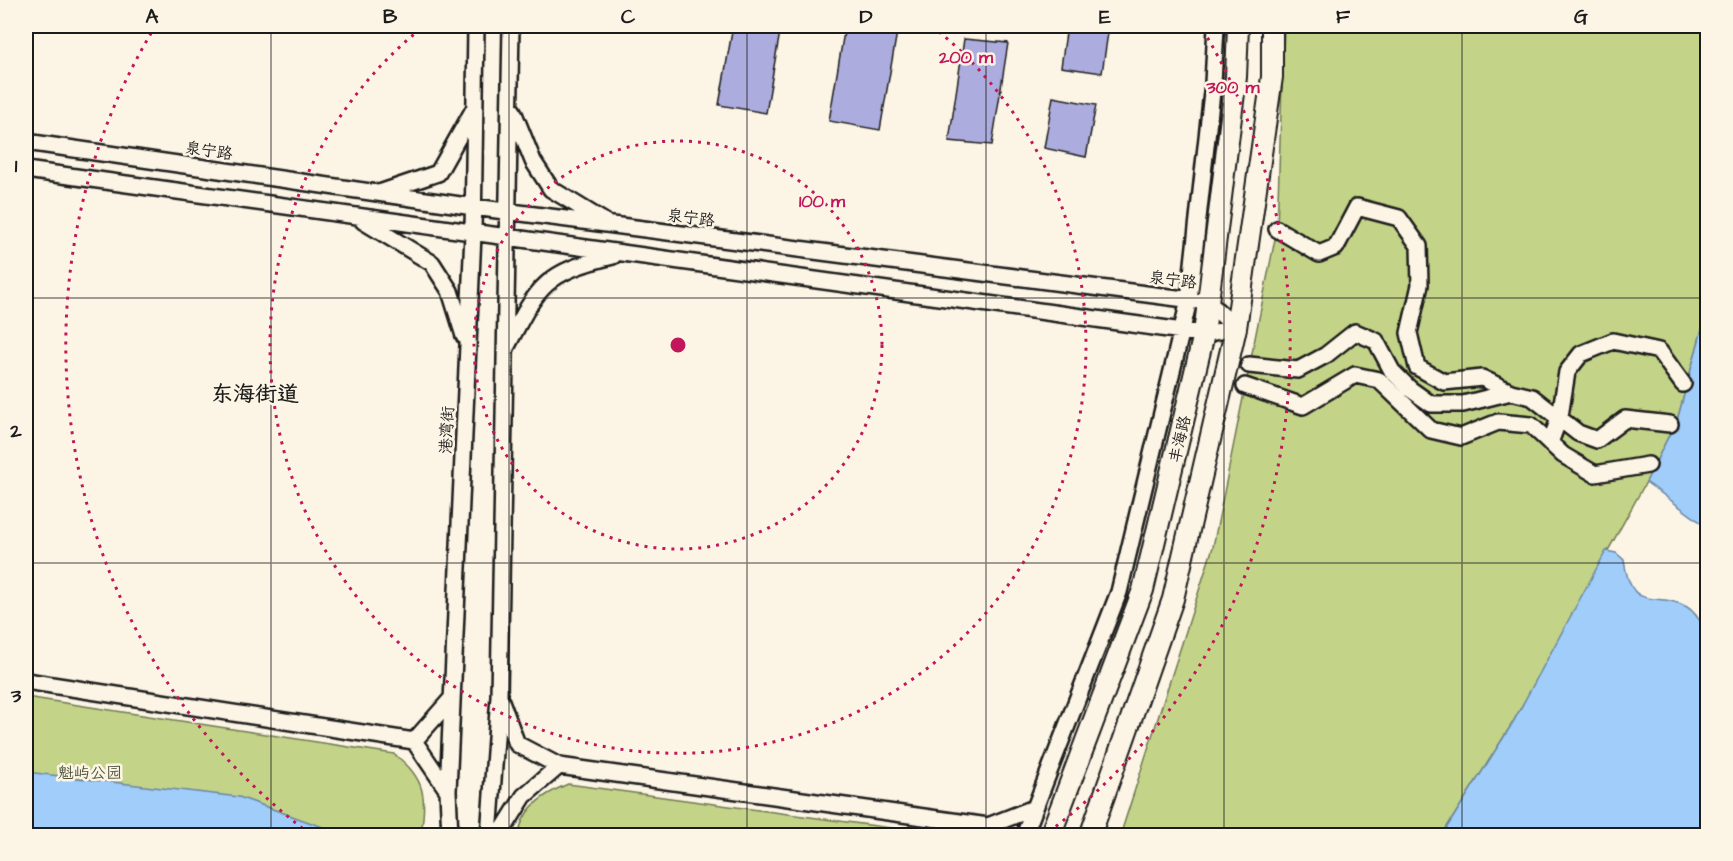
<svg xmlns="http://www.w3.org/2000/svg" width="1733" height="861" viewBox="0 0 1733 861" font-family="'Architects Daughter','LXGW WenKai TC',sans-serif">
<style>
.green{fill:#c3d488;stroke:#707852;stroke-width:1.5}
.water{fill:#a0cdfa;stroke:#6b86a1;stroke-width:1.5}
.building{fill:#acadde;stroke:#1c1c1c;stroke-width:1.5}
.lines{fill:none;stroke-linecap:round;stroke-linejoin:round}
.minor-casing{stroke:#1c1c1c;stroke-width:20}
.major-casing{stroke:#1c1c1c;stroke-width:24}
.minor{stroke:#fcf5e5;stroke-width:15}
.major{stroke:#fcf5e5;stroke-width:20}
.grid{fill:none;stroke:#1c1c1c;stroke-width:1.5;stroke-opacity:0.55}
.ring{fill:none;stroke:#c2185b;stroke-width:3;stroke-dasharray:3 6}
.labels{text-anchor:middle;stroke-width:5;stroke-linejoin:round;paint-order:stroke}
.street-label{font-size:16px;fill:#1c1c1c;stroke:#fcf5e5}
.park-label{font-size:16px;fill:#4e533c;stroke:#fcf5e5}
.district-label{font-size:22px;font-weight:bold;fill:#1c1c1c;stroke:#fcf5e5}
.centre{fill:#c2185b;stroke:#fcf5e5;stroke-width:3}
.ring-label{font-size:18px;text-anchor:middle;font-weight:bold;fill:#c2185b;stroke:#fcf5e5;stroke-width:5;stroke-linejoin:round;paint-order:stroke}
.neatline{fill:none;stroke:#1c1c1c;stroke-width:2}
.grid-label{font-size:20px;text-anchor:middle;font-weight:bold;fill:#1c1c1c}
</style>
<rect width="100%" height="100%" fill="#fcf5e5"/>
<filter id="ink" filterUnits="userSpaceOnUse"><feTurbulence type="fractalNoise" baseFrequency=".0167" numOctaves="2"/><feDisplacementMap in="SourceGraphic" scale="12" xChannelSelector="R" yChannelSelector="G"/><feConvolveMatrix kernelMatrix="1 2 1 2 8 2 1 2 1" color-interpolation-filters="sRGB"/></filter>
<g filter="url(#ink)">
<path class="green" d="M1284,26H1707V311L1678,417L1646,482L1512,724L1442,835L1120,836L1213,547L1277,229Z
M26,697L394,754C427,779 426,798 421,835H26Z
M568,784L898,829L913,835H519C521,809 546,793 568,784Z"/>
<path class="water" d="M1707,311V527L1646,482L1678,417Z
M1606,551L1616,553L1624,560C1632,616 1654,589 1687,607C1696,612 1702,624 1707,632V835H1442L1512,724Z
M26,772L239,797L345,835H26Z"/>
<path class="building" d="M733,26H781L766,113L719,105Z
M845,26H898L880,130L829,121Z
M1067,26H1109L1102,73L1061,67Z
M964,39L1008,43L992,145L949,141Z
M1053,97L1096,105L1086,157L1044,148Z"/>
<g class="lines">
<g class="minor-casing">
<path id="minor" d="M513,111L533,161L551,189L605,222
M26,142L474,207L1208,302L1236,328
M26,170L1204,334L1236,328
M382,192L438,173L474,109
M363,221L432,263L450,291L464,336
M1277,229L1319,254L1336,247L1357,207L1399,218L1419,246L1420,285L1409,333L1417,367L1444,382L1482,378L1511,392
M506,348C538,287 542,273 613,256
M1249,365L1298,370L1326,355L1355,332L1376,341L1392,371L1410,389L1431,404H1463L1511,392L1532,397L1578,433L1597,440L1625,419L1670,424
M1245,386L1303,406L1355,375L1379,380L1431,430L1461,437L1498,422L1531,425L1563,455L1595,474L1648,465
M1550,443L1560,416L1567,372L1581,354L1613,341L1659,351L1683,384
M26,681L414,741
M559,766L988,826
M448,791L414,741L452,698
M992,835L988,826L1034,808
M450,836L448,791L473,234L476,26
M489,836L499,696L511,26
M499,836L524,796L559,766L517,744L501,701
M1024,836L1119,592L1189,300L1213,83L1216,26"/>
</g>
<g class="major-casing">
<path id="major" d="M1050,836L1143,590L1204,334L1236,77L1238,26
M1090,836L1173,599L1236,328L1272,77V26"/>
</g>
<use href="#minor" class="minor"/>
<use href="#major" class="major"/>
</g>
</g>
<path class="grid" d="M271,26V836M509,26V836M747,26V836M986,26V836M1224,26V836M1462,26V836M26,298H1708M26,563H1708"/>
<g class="ring">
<circle cx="678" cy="345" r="204"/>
<path d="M932 26A408 408 0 1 1 424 26"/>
<path d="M310 834A612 612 0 0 1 153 30M1203 30A612 612 0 0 1 1046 834"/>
</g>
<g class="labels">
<g class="street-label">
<text transform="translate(209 150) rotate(8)" y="6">泉宁路</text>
<text transform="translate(691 217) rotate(7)" y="6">泉宁路</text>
<text transform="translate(1173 279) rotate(7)" y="6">泉宁路</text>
<text transform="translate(446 430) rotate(-87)" y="6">港湾街</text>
<text transform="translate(1179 439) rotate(-77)" y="6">丰海路</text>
</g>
<g class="park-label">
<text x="90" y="778">魁屿公园</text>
</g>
<g class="district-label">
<text x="255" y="401">东海街道</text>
</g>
</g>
<circle cx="678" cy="345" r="9" class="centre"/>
<g class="ring-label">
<text x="966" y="63">200 m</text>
<text x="1233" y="93">300 m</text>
<text x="822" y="207">100 m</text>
</g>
<rect width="1733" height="861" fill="none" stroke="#fcf5e5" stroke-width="66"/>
<rect x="33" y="33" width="1667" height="795" class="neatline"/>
<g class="grid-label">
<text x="152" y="23">A</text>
<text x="390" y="23">B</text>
<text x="628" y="23">C</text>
<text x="866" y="23">D</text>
<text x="1105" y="23">E</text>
<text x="1343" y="23">F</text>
<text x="1581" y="23">G</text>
<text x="16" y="172">1</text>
<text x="16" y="437">2</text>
<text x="16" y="702">3</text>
</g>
</svg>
